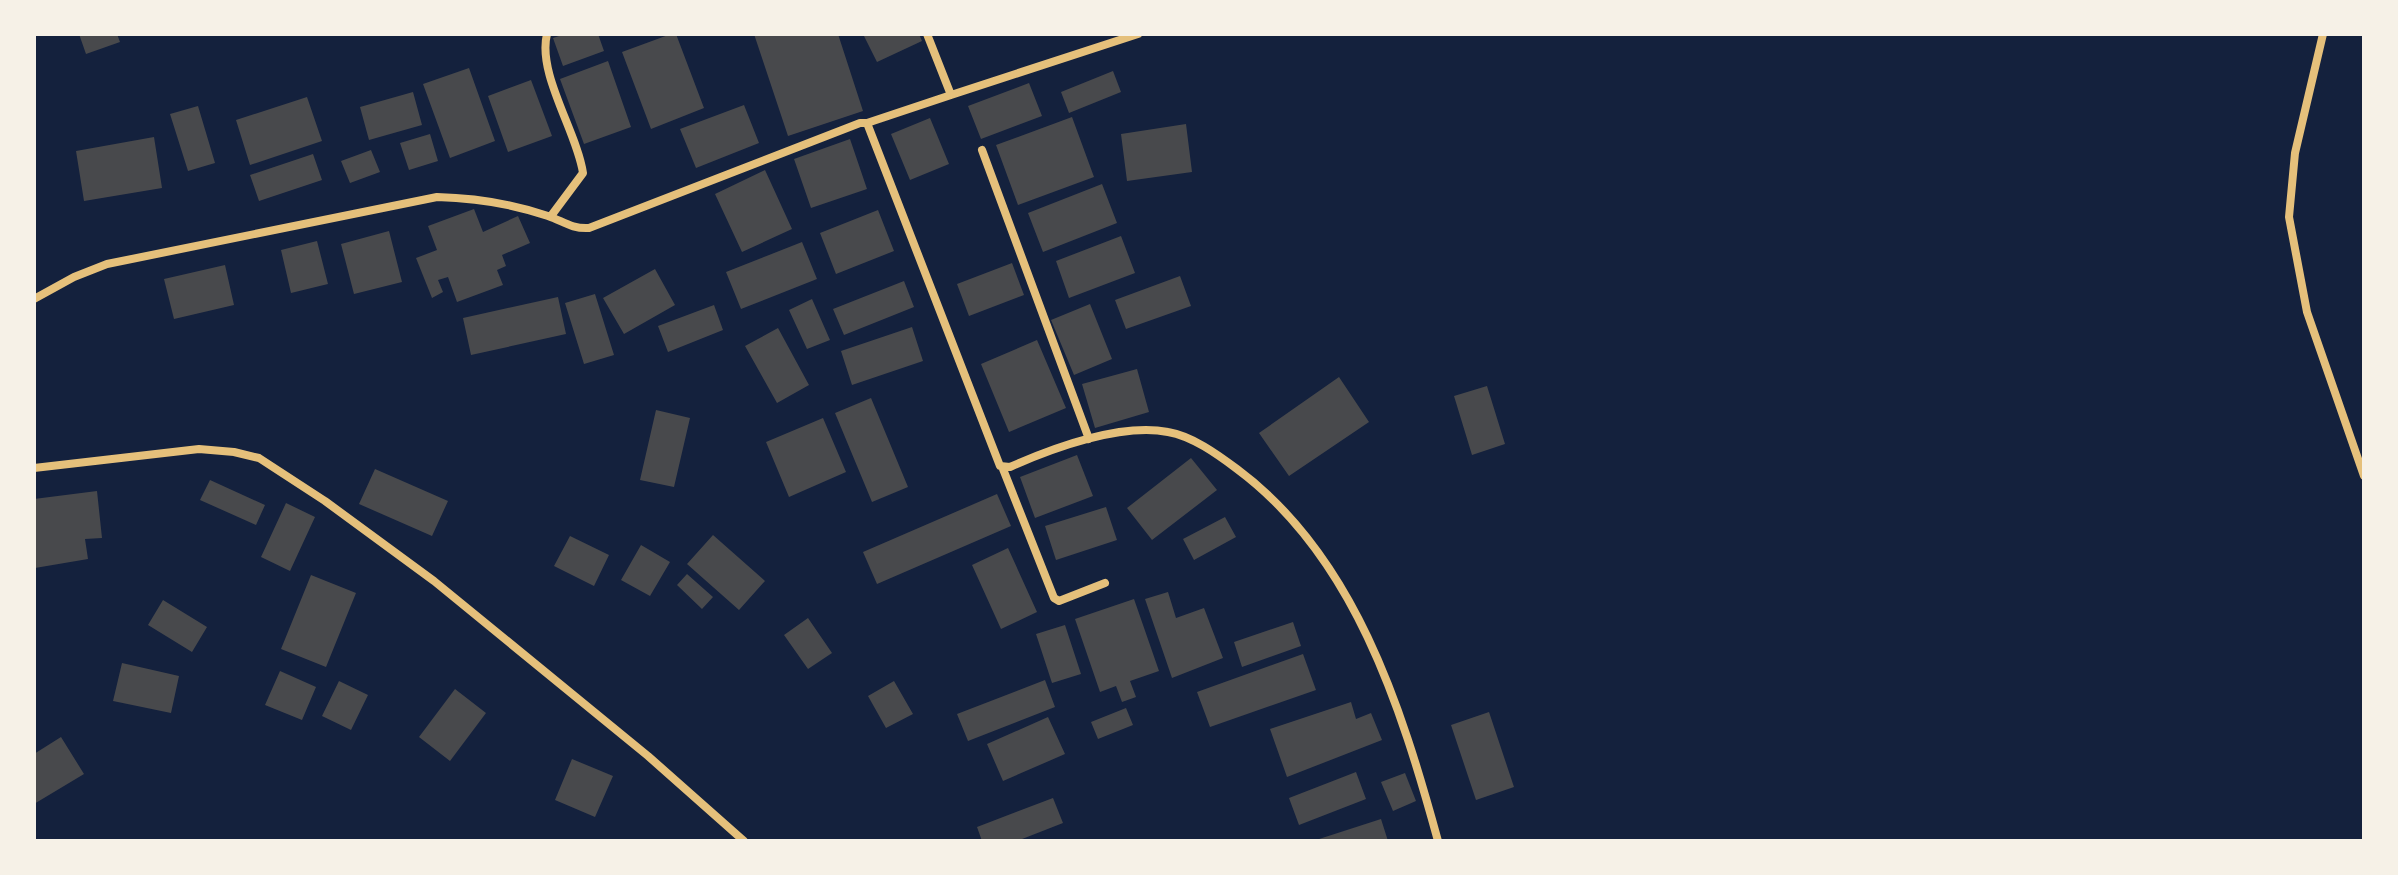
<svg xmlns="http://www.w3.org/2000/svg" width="2398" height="875" viewBox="0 0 2398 875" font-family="Montserrat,sans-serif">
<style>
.building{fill:#48494c}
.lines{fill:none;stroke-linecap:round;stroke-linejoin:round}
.minor{stroke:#e5c07b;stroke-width:8}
</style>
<rect width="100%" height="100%" fill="#14213d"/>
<path class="building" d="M79,34H117L120,42L86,54Z
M565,34H598L604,51L563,66L553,38Z
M671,34H676L704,108L651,129L622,52Z
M754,34H838L863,111L788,136Z
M863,34H919L922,41L877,62Z
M608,61L631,127L584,144L560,79Z
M469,68L495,141L450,158L423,84Z
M1113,71L1121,92L1069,113L1061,92Z
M531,80L552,136L508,152L488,96Z
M1029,83L1042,116L981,139L968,106Z
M413,92L422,125L369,140L360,107Z
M307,97L322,141L250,165L236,120Z
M744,105L759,143L696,168L680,129Z
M198,106L215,163L188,171L170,114Z
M1072,117L1094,177L1018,205L996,145Z
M930,118L949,164L910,180L891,134Z
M1186,124L1192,172L1127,181L1121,134Z
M430,134L438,161L409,170L400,143Z
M154,137L162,188L84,201L76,151Z
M850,139L867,189L811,208L794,159Z
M371,150L380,172L350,183L341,161Z
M313,154L322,180L259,201L250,175Z
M765,170L792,229L742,252L715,194Z
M1102,184L1117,223L1043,252L1028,213Z
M474,209L483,232L518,216L530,243L502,255L506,266L497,270L503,285L457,302L448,277L438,280L443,292L432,298L416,258L437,250L428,226Z
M878,210L894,251L836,274L820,233Z
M389,231L402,282L354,294L341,244Z
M1121,236L1135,273L1069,298L1056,261Z
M317,241L328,284L291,293L281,250Z
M802,242L817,279L741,309L726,272Z
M1012,263L1024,295L969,316L957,284Z
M225,265L234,305L174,319L164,279Z
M655,269L675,305L624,334L603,298Z
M1180,276L1191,306L1126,329L1115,300Z
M904,281L914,307L844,335L833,309Z
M595,294L614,355L584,364L565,303Z
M558,297L566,334L471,355L463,318Z
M812,299L830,340L807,349L789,310Z
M1090,304L1112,359L1074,375L1051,320Z
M714,305L723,330L668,352L658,326Z
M912,327L923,361L852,385L841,351Z
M778,328L809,385L777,403L745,346Z
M1037,340L1066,408L1009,432L981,364Z
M1137,369L1149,412L1095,428L1082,384Z
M1339,377L1369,422L1289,476L1259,433Z
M1487,386L1505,444L1472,455L1454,396Z
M871,398L908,487L872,502L835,413Z
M656,410L690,418L674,487L640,480Z
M823,418L846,472L789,497L766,442Z
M1077,455L1093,496L1035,518L1020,477Z
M1191,458L1217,490L1152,540L1127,508Z
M375,469L448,501L432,536L359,504Z
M210,480L265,505L256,525L200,500Z
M97,491L102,538L85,539L88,559L35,568L34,499Z
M997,494L1011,526L877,584L863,552Z
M286,503L315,517L290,571L261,557Z
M1106,507L1117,540L1056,560L1045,526Z
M1225,517L1236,537L1194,560L1183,539Z
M713,535L765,581L739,610L687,564Z
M570,536L609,555L594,586L554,566Z
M641,545L670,562L650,596L621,580Z
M1008,548L1037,612L1001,629L972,565Z
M687,574L713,597L702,609L677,585Z
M311,575L356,593L326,667L281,649Z
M1168,592L1176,618L1204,608L1223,658L1172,678L1145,599Z
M1134,599L1159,671L1130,681L1136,697L1122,702L1116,686L1100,692L1075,619Z
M163,600L207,627L192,652L148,625Z
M808,618L832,653L808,669L784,635Z
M1293,622L1301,646L1242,667L1234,642Z
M1065,625L1081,674L1052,683L1036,634Z
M1303,654L1316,690L1210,727L1197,692Z
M122,663L179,676L171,713L113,701Z
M280,671L316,687L302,720L265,705Z
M1045,680L1055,707L968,741L957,714Z
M339,681L368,695L351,730L322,716Z
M894,681L913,714L886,728L868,696Z
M455,689L486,713L450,761L419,737Z
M1351,702L1356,719L1371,713L1382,740L1287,777L1270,729Z
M1126,708L1133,725L1098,739L1091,722Z
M1489,712L1514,787L1476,800L1451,725Z
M1048,717L1065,754L1003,781L987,744Z
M61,737L84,774L34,804V754Z
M572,759L613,776L595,817L555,800Z
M1356,772L1366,799L1299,825L1289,798Z
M1405,773L1416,801L1393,811L1381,782Z
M1053,798L1063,823L1017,841H982L977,827Z
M1381,819L1388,841H1316V840Z"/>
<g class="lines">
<path class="minor" d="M547,34C537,74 577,132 583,173L551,216
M2323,34L2295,153L2289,217L2307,312L2364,476
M951,95L1138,34
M867,123L951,95L927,34
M982,150L1089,439
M34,299L74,277L107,264L437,197C474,198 513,204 548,216C563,221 571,229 589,228L860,123H867L1000,466L1010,467C1053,448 1121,423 1168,432C1192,436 1217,454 1237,469C1354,556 1401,706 1438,841
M34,468L199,449L234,452L259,458L325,501L434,581L648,756L744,841
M1003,469L1054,598L1059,601L1105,583"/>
</g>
<rect width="2398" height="875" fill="none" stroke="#f6f1e7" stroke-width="72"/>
</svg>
